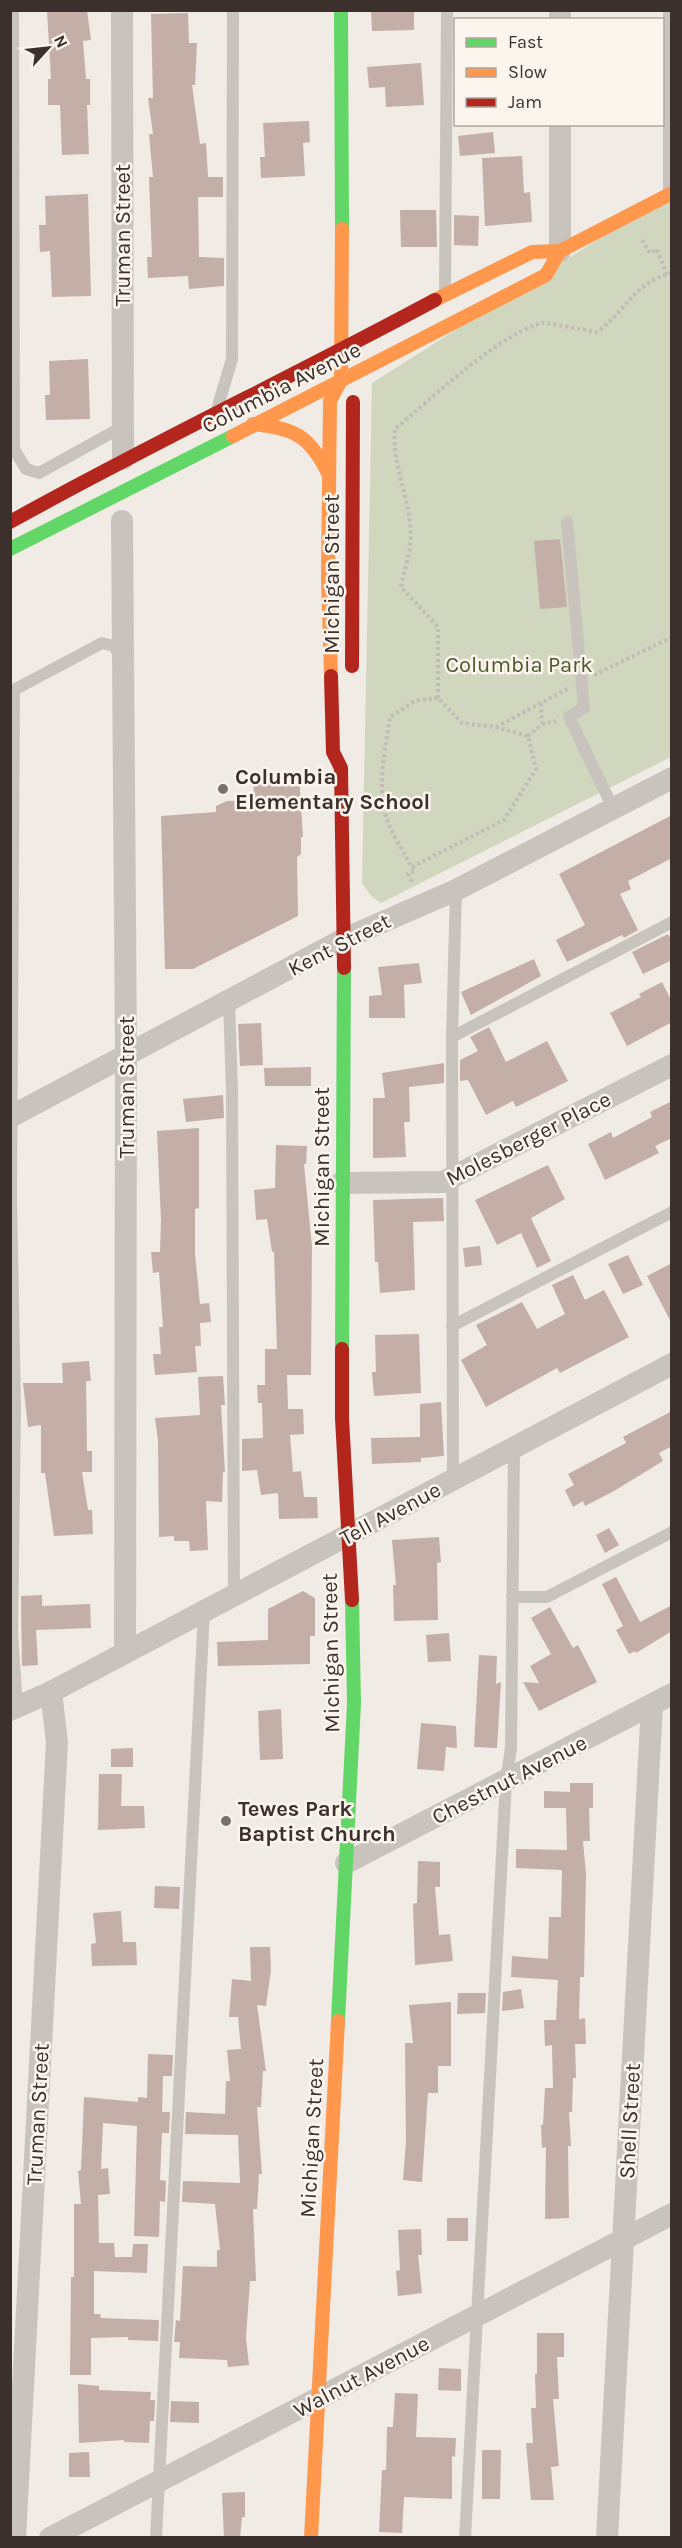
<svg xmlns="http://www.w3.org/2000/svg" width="682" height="2548" viewBox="0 0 682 2548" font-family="Karla,sans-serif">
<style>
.green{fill:#d1d6bf}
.building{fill:#c3afa7}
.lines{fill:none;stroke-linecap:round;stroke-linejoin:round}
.path{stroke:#c2bbb6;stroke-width:4;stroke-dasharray:3 3;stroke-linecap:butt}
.lane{stroke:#c9c3be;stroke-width:12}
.street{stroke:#c9c3be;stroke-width:22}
.fast{stroke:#63d668;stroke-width:14}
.slow{stroke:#ff974d;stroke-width:14}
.jam{stroke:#b3261e;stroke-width:14}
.poi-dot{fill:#7a716c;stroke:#fbf5ee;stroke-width:2}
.labels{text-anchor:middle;stroke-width:5;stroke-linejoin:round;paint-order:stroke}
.street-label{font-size:22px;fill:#3b302b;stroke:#fbf5ee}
.park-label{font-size:22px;fill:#4a5a2e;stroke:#fbf5ee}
.poi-label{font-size:22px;font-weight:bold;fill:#3b302b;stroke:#fbf5ee;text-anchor:start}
</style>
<rect width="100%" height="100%" fill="#f0ebe5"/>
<path class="green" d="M671,193V757L381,903L372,897L362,883L372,383Z"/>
<path class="building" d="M47,10H87L91,40L83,41L86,79H90V105H87L89,154L62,155L60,105H48V79H51Z
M371,10H414V30L372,31Z
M188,13L189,43H197L195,85H192L200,144L206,143L208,177H223V197H198L199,257L224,258V286L189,289L188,276L148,278L147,257H152L149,177H153L149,134H153L148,98H153L151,14Z
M421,63L424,105L386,107L385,87L369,88L367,67Z
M309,121L310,142L303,143L305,176L261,178L260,157H265L263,123Z
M493,132L495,153L460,156L458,136Z
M522,156L524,193L530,192L532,222L485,226L482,158Z
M88,194L91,296L52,297L50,251L40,252L39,225H46L45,196Z
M400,210H436L437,247H401Z
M454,215L479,216L478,246L454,245Z
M88,359L90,419L46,420L45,395H50L49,361Z
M560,539L567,607L540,609L534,541Z
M299,775L303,837H301V854L297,857L298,916L193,969H165L161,816L216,812V806L227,801L254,800L253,776Z
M672,815V858L628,881L631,889L620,894L638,930L624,938L622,935L567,962L556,940L585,925L559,874Z
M668,934L672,941V960L643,974L632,952Z
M534,959L541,976L471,1015L461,992Z
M419,963L422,983L404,985L405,1018H369V996L382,995L378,967Z
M662,982L672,1002V1022L627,1046L610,1013L641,997L639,994Z
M261,1023L263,1065L240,1066L238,1024Z
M489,1027L506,1062L547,1041L568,1081L516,1107L513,1101L486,1115L468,1080L460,1081V1060L478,1051L470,1037Z
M444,1063V1083L409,1087L410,1122H404L406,1157L373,1158V1098H385L382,1073Z
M311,1067V1086H265L264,1068Z
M223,1095L224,1118L186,1122L183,1099Z
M672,1101V1138L655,1146L659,1153L605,1180L588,1144L611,1132L613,1138L652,1117L650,1112Z
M199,1128V1208L195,1209V1254L200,1304L209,1303L211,1322L200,1323L201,1346H195L197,1372L155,1375L153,1354H161L159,1327H163L159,1272L153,1273L151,1252H160L161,1221L157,1131Z
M276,1145L307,1146L306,1164H304L312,1247L311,1375H287L288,1409H303L304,1434L290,1435L293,1472L301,1471L304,1497H317L318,1518L279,1519L278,1493L261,1495L257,1470L242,1471V1439L263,1438L262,1403H258L257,1385H265V1349H277L274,1252H272L267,1219L256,1220L254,1190L275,1188Z
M548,1165L565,1199L531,1218L551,1261L537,1268L521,1233L497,1245L475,1200Z
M443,1198L444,1221L413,1222L415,1290L380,1293L378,1262H375L373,1200Z
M480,1246L482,1265L465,1267L463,1248Z
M628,1255L643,1285L623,1294L608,1264Z
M672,1263V1324L647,1276Z
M573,1275L585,1300L604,1290L629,1337L560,1373L557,1368L486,1407L461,1360L487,1345L476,1325L522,1302L537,1329L565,1314L552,1285Z
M419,1334L421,1393L374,1396L372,1372H376L375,1335Z
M89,1361L91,1381H86L87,1451H92V1472H82L88,1510H92L93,1534L54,1536L45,1473H41V1425L28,1427L23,1383H63L62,1363Z
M223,1376L225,1405H221L225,1472H223L222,1502L206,1501L208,1550L190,1551L189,1541H174V1536L159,1537L158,1440L155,1418L200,1415L198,1377Z
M441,1402L444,1456L421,1458V1462L372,1464L371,1438L420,1437V1404Z
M672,1411V1446L659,1453L663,1461L614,1491L585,1506L583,1501L573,1507L565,1490L574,1485L568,1474L626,1443L623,1437Z
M609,1528L619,1545L605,1553L596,1535Z
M439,1537L441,1562L437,1563L438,1620L394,1621L393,1585H396L392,1540Z
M616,1577L640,1622L672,1605V1631L636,1653L635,1651L629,1654L616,1630L623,1626L602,1584Z
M303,1591L315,1598V1636H310V1664L218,1666L217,1642L268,1640V1609Z
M42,1595V1606L90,1604L91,1628L36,1630L38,1665L22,1666L21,1596Z
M550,1607L573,1648L578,1645L597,1682L539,1711L523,1682L539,1683L530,1666L551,1654L531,1618Z
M449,1633L451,1661L428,1662L426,1635Z
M479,1655L497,1656L496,1684L501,1682L497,1748L474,1747Z
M281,1709L283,1759L260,1760L258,1711Z
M421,1723L456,1726L457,1748L446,1747L444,1771L417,1769Z
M133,1748V1767H111V1749Z
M99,1774H122L121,1806H144L145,1828L98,1830Z
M570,1783H593V1808H589L590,1841H583L586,1875L584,1977H580L579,2019L585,2018L586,2044H575L576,2078H573L572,2112H569L571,2146H568L569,2218L545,2219L546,2147L542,2148L541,2125H543L545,2088H553L552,2045L545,2046L544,2020H556L558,1980L511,1977L512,1956L548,1959L549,1917H561L562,1870L516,1868V1849L567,1850L566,1808H544V1791L570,1792Z
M418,1861L440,1862V1887H435L439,1935L450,1934L453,1961L415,1965L413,1904L417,1903Z
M155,1886L180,1887L179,1909L154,1908Z
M121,1911L123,1942H136L137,1965L92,1966L91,1944L96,1943L93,1913Z
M250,1947H270L271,1970L266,2006L257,2005L266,2071H263L261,2107H257L262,2174H259L257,2209H253L256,2281H250L246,2338L249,2365L228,2367L227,2360L179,2358L180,2342H174L176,2320L180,2321L183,2266L217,2267V2250H220L215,2204L182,2202L183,2181L240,2183L238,2135L185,2134L186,2112L225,2114L226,2081H230L227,2050L241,2049L238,2017H229L232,1979L251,1981Z
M521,1989L524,2008L502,2011L503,1992Z
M458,1993H486L485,2013L457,2014Z
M451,2002V2066H438V2093H428L422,2182L403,2180L406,2142L405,2043H413L409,2005Z
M148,2054L173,2055L172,2076H163L162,2112H170L169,2133H162L160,2180L166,2181L165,2202L160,2201L159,2237L134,2236L137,2126L103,2123L101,2169L108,2168L110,2194L98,2195L99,2243H114L115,2257H132L133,2244H148L147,2273L94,2271V2314H100L101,2318L159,2320L158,2341L128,2340V2337L91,2338V2375H70L71,2277H74V2204H81L78,2171L81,2170L84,2097L138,2102V2097L147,2098Z
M447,2218H468V2241H447Z
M421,2229L422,2255H418L422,2293L398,2296L396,2271L400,2270L398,2230Z
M537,2333H564V2357H557L559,2399H553L559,2466L551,2467L554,2500H531L526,2443H533L531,2408H536L535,2374H537Z
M439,2368L461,2369V2391L438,2390Z
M78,2384L99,2386V2390L151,2392L150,2400H155L154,2421H150L149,2443L124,2442V2440L79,2443Z
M395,2393L418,2394L416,2437L456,2438L455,2457L452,2456V2499L404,2497L402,2533L379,2532L382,2470H386L387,2427H393Z
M171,2401L199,2402V2423L170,2422Z
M482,2450H501L500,2499H482Z
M89,2452L90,2477H69V2453Z
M245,2492V2517H242L240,2538H224L222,2493Z"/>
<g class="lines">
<path class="path" d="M642,240L650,253L657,249L667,275
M594,675L672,637
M438,698V627L401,587C403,573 409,559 410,546C415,506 391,469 395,429C431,399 499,334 542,323C549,322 586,331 597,332C627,310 633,283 672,273
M542,724L556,721
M496,727L569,688
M528,736L542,724L541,703
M412,867L504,820L536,769L528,736L495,727L462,723L438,698L415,701L390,717C386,745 378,780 384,809C388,828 401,847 410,864L415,871L408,874L412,882"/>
<path class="lane" d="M13,10L14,449L26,469L39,473L122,427
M669,10V194
M445,291L447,10
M218,406L232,359L233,10
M567,522L584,708L569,717L613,808
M14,690L11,1198L15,1407L12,1633L17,1707
M10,692L102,643L114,646L121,658
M229,1000L232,1092L234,1595
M452,1037L672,922
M452,1326L672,1212
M453,1480L452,1037L456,890
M512,1597H547L672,1532
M156,2538L204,1612
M465,2538L506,1781L511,1748L514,1447"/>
<path class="street" d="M122,10L123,459
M560,10V20
M560,124V251
M122,521L126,1053L125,1652
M10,1117L344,939L456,890L672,778
M341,1183L443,1182L672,1065
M10,1710L51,1692L672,1364
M346,1863L672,1694
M15,2538L57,1742L51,1692
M50,2538L672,2214
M607,2538L652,1705"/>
<path class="fast" d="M341,10L342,229
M10,549L233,436
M342,1349L344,968
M338,2021L354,1703L352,1600"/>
<path class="slow" d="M435,300L532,252L560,251L672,193
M253,424C295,428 310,436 329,475
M233,436L546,275L560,251
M331,676L328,578L330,401L341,380L342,229
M311,2538L338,2021"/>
<path class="jam" d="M10,522C150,444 294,376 435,300
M352,666L353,402
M331,676L333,752L341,768L344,968
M342,1349V1418L352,1600"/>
</g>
<g class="poi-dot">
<circle cx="223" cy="789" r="6"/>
<circle cx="226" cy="1821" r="6"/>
</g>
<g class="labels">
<g class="street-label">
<text transform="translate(122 235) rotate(-90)" y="8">Truman Street</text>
<text transform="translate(281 387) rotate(-27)" y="8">Columbia Avenue</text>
<text transform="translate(331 574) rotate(-90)" y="8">Michigan Street</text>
<text transform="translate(339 944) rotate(-27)" y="8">Kent Street</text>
<text transform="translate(126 1087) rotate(-90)" y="8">Truman Street</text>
<text transform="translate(528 1138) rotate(-27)" y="8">Molesberger Place</text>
<text transform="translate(321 1167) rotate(-90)" y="8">Michigan Street</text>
<text transform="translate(390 1513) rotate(-28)" y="8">Tell Avenue</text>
<text transform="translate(330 1653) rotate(-91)" y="8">Michigan Street</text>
<text transform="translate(509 1779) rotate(-27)" y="8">Chestnut Avenue</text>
<text transform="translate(37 2114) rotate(-87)" y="8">Truman Street</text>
<text transform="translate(629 2121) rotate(-87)" y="8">Shell Street</text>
<text transform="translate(311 2138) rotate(-87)" y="8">Michigan Street</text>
<text transform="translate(361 2376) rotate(-28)" y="8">Walnut Avenue</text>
</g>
<g class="park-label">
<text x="519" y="672">Columbia Park</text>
</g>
<g class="poi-label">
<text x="235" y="784">Columbia<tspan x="235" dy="25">Elementary School</tspan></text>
<text x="238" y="1816">Tewes Park<tspan x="238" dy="25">Baptist Church</tspan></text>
</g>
</g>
<rect width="682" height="2548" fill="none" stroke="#3b302b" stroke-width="24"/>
<rect x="454" y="18" width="210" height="108" fill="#fbf5ee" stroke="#aea6a0" stroke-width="1.5"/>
<rect x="466" y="38" width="30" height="9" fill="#63d668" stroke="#aea6a0" stroke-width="1.5"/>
<text x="508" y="48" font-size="18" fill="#3b302b">Fast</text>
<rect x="466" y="68" width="30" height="9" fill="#ff974d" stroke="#aea6a0" stroke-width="1.5"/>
<text x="508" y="78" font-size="18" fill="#3b302b">Slow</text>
<rect x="466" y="98" width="30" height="9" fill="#b3261e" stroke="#aea6a0" stroke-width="1.5"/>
<text x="508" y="108" font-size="18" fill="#3b302b">Jam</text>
<g transform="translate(48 48) rotate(63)" stroke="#fbf5ee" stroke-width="4.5" paint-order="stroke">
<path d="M0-4.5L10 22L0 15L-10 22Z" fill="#3b302b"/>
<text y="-9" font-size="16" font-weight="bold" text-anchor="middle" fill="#3b302b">N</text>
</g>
</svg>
